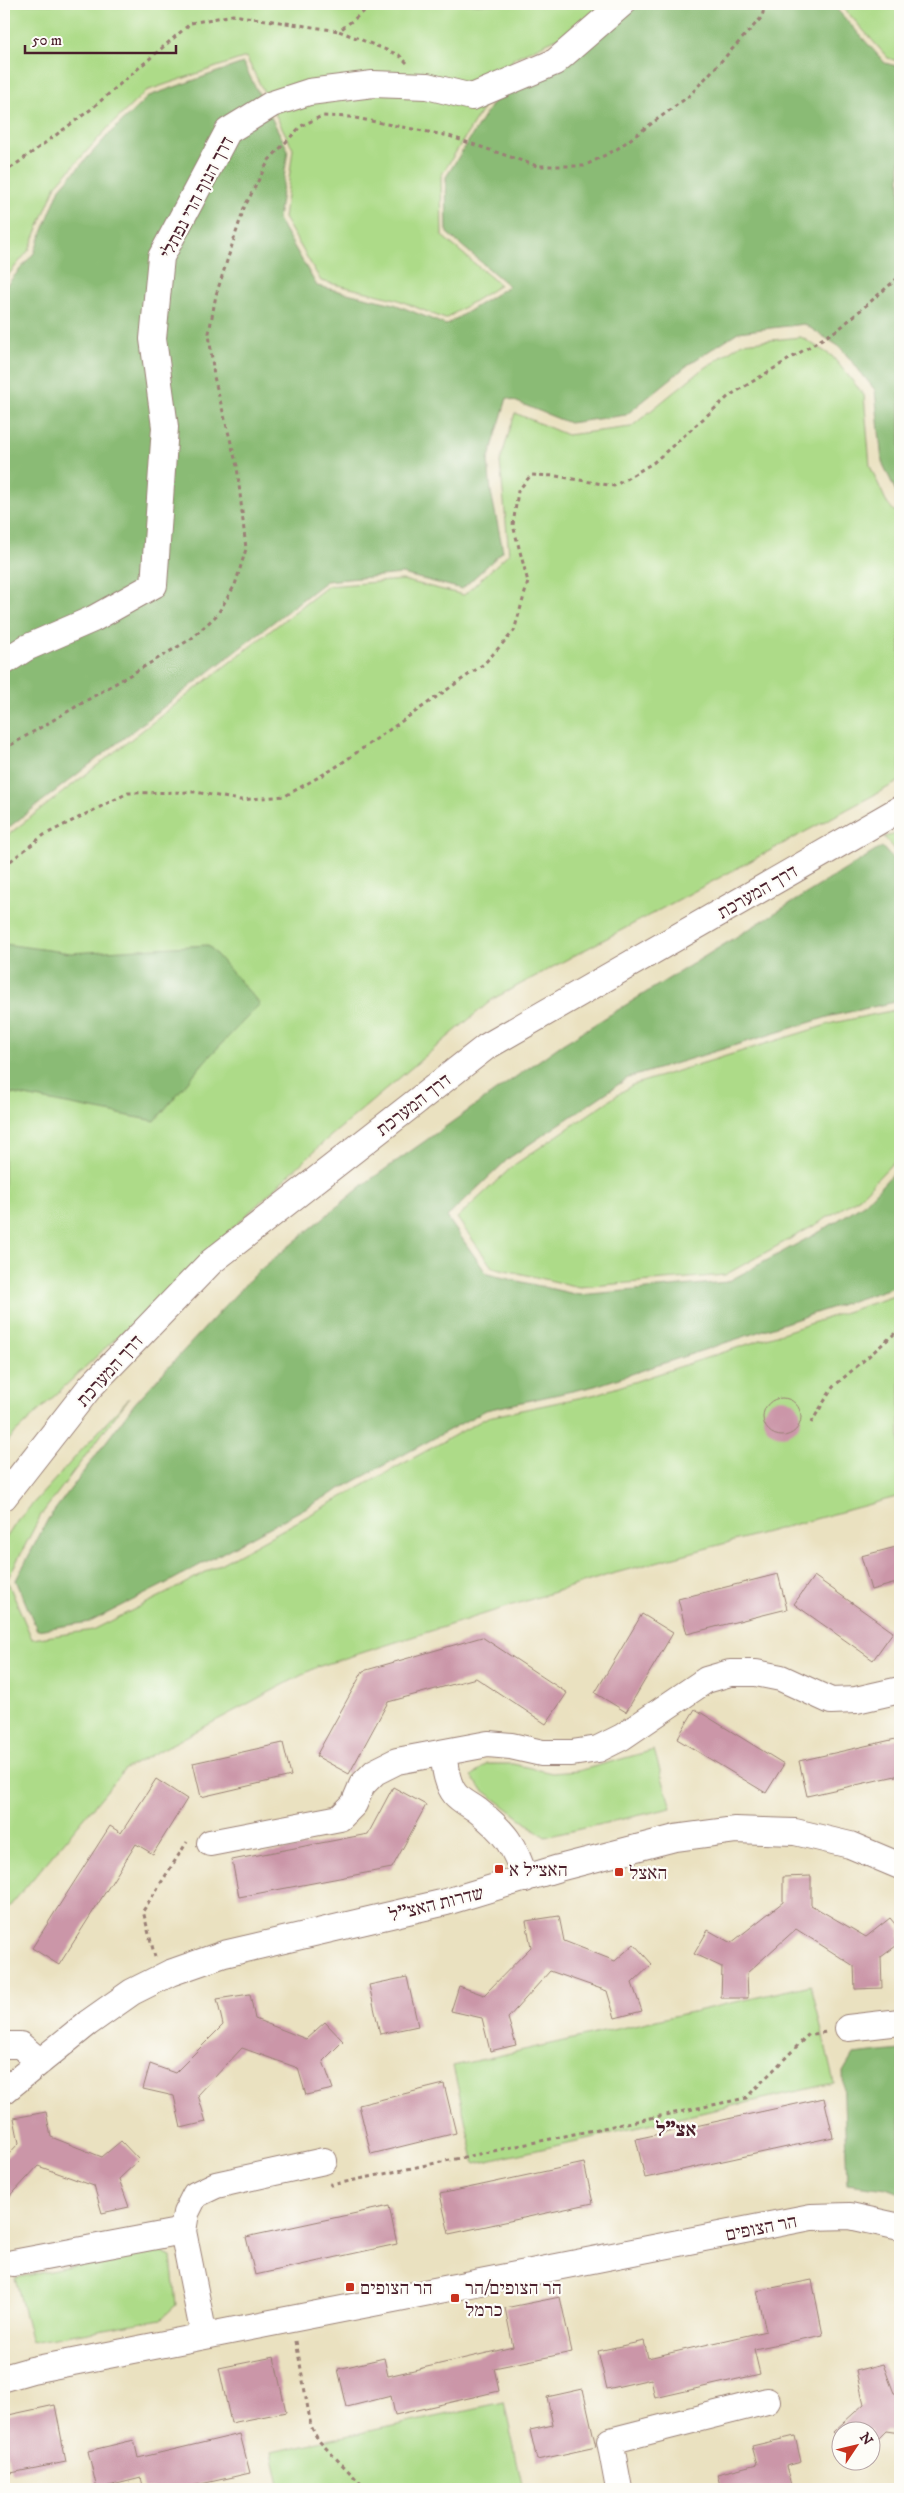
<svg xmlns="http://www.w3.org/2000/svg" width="904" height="2493" viewBox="0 0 904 2493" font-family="'IM FELL DW Pica','Frank Ruhl Libre',serif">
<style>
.green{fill:#addb88;stroke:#7c7d5a}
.forest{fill:#8abb74;stroke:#6a6d50}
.building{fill:#cb96a8}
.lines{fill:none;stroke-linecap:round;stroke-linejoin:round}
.minor-casing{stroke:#9a8076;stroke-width:28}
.path{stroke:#9a8076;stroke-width:3;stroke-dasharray:4 4;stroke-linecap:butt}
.minor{stroke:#fff;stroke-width:26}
.poi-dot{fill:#c8321e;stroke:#fdfcf7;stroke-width:2}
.labels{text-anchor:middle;stroke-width:4.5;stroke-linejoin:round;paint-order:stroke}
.street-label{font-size:19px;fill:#4a1f2b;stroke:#fdfcf7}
.poi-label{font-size:19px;fill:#4a1f2b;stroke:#fdfcf7;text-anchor:start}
.neighbourhood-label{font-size:20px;font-weight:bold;fill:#4a1f2b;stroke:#fdfcf7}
</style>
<rect width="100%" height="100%" fill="#fdfcf7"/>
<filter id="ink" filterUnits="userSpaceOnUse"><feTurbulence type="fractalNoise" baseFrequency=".02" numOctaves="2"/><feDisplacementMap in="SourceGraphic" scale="10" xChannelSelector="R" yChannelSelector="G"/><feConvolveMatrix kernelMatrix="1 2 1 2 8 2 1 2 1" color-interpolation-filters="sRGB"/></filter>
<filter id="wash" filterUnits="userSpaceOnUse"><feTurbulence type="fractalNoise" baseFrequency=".0096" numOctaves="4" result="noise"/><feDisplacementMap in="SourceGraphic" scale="20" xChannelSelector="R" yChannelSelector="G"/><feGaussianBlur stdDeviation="1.12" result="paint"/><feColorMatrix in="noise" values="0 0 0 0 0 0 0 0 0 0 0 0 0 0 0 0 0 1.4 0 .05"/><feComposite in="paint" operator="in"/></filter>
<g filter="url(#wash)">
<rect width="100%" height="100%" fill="#eae1c0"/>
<path class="green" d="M4,4H609L592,22L514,58L441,176L442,236L500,285L445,319L396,299L321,281L284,218L293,149L246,57L146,91L107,129L56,185L29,250L4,280Z
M840,4H900V62L888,58Z
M801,337L832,356L864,395L870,466L888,505L900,516V781L493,999L326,1140L12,1436L4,1447V838L328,586L402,580L464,595L509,553L500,462L515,413L567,435L631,427L696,374L742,343Z
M900,833V855L884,837Z
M900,1009V1155L860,1197L817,1224L725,1275L579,1287L492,1267L457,1218L514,1165L632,1085L833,1023Z
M900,1294V1496L608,1575L317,1667L125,1769L4,1913V1541L18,1520L129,1398L41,1515L7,1580L32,1639L93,1630L169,1592L488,1417L597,1394Z
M654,1750L671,1808L545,1837L483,1790L471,1777L487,1764H513L552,1773L578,1771Z
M811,1985L834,2083L475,2164L453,2066Z
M156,2250L171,2257L176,2305L161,2319L32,2342L15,2278Z
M504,2402L523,2489H280L272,2452Z"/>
<path class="forest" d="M617,4H832L885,63L900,67V500L882,462L875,390L840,347L804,324L738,332L689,364L626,415L569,423L507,398L488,461L491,492L503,551L462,589L402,574L326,581L4,831V288L34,253L60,188L110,133L149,96L243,63L288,150L278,219L317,286L394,304L446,325L509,286L447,233L446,177L518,62L595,27Z
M882,847L900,867V1001L831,1016L628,1078L509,1158L447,1217L487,1274L579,1295L727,1282L821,1231L865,1203L900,1166V1285L595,1386L486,1410L165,1584L90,1622L37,1630L16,1580L48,1519L135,1403L254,1275L367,1182L561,1045Z
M4,944L71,953L208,945L260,1004L205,1061L155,1121L4,1092Z
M900,2050V2194L887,2189L847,2184L843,2072L853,2055Z"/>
<g id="blocks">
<path class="building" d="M763 1417a19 19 0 1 1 38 0a19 19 0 1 1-38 0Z
M900,1546V1582L871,1590L861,1556Z
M778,1574L787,1609L687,1634L678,1599Z
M814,1576L893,1632L873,1660L794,1604Z
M642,1614L673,1633L626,1712L595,1693Z
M482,1637L567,1693L546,1724L476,1678L388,1702L349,1774L316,1756L363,1671Z
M695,1709L784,1764L766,1793L677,1739Z
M900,1738V1775L807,1796L799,1761Z
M283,1743L291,1776L201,1797L193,1763Z
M156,1779L187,1799L153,1854L136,1844L59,1965L32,1948L110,1826L121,1833Z
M393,1787L426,1805L392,1868L239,1897L232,1860L368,1834Z
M811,1876V1905L866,1937L890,1918L900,1930V1943L881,1957L882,1988L855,1989L854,1966L796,1929L747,1973L748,1998H721L722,1967L694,1954L708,1930L731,1943L783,1902V1877Z
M559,1916L564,1941L615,1961L634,1944L652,1964L632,1983L642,2011L615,2018L607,1991L550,1971L508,2018L516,2045L490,2051L482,2018L451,2011L459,1986L484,1995L531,1947L526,1921Z
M407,1977L418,2026L380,2034L369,1985Z
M250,1994L255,2019L306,2039L325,2022L343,2041L323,2061L333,2089L306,2095L298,2068L242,2048L198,2095L206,2122L181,2128L174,2096L143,2089L150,2064L175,2073L223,2025L217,1999Z
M444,2084L456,2133L371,2154L359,2105Z
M824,2098L833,2137L645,2178L636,2139Z
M46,2112L51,2137L102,2157L121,2141L139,2160L119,2179L129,2207L102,2213L94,2186L38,2166L4,2203V2159L19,2143L14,2118Z
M584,2163L593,2203L449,2234L440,2194Z
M389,2206L397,2244L255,2275L246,2237Z
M812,2280L823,2335L754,2349L760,2374L655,2398L651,2379L607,2389L598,2351L644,2341L648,2358L766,2331L757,2291Z
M560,2297L572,2352L494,2368L499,2391L395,2415L391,2396L347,2407L338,2369L384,2358L388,2376L513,2347L505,2308Z
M274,2357L286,2412L231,2423L219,2368Z
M883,2364L894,2393L900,2394V2433L886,2431L872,2445V2430H842V2441L833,2432L864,2404L856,2371Z
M583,2389L596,2447L537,2460L530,2430L553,2425L547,2397Z
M55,2405L66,2462L11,2473L4,2437V2416Z
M240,2434L250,2473L179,2489H144L141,2478L97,2489L88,2451L134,2440L138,2458Z
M795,2436L801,2462L786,2466L792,2489H721L717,2474L757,2464L752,2446Z"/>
</g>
</g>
<g filter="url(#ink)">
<use href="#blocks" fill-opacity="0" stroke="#9a8076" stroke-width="1"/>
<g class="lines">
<g class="minor-casing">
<path id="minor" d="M4,662L26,648L93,619L154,585L165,427L153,339L161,257L228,131L272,104L309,92L373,84L427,86L472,97L555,62L622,4
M4,1497L90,1387L211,1262L486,1047L900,809
M443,1753C445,1766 446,1783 455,1794C460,1800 470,1805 477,1810C504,1831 515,1845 525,1879
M210,1843L340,1818L354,1804L362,1785L375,1772L397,1761L488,1744L511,1746L542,1753H572L598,1749L622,1737L706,1680L730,1673H756L781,1678L831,1701L856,1700L900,1690
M848,2028L900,2022
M4,2045H20L40,2062
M4,2091L88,2023L132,1992L170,1973L224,1954L446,1902L559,1868L675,1838L735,1830L795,1832L850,1845L900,1866
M13,2263L183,2231
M204,2336L183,2231L186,2213L195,2195L216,2185L324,2161
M4,2378L32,2370L811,2217L850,2216L900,2227
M619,2489L610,2441L767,2401"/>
</g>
<path class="path" d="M378,4L371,6L339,31L399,55L407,63
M4,173L90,110L191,23L233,15L339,31
M4,749L191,639L217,615L235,585L246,549L237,466L214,377L209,333L216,295L244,208L269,160L301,126L322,116L350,117L449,136L537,166H584L617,149L689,96L762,17L765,4
M4,866L44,835L128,793L195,792L240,800L285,796L333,769L484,664L514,631L528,582L513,525L518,491L531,475L556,476L614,486L653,463L729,396L840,328L900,276
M811,1423L833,1387L900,1329
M155,1957L143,1911L187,1842
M330,2183L331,2185L746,2098L808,2035L826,2032
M296,2341L311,2426L318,2440L366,2489"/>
<use href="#minor" class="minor"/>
</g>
</g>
<g class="poi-dot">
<rect x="494" y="1864" width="10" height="10" rx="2.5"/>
<rect x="614" y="1867" width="10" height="10" rx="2.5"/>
<rect x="345" y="2282" width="10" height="10" rx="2.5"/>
<rect x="450" y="2293" width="10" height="10" rx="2.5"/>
</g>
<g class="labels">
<g class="street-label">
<text transform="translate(196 197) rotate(-62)" y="7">דרך הנוף הרי נפתלי</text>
<text transform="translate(757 891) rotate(-30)" y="7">דרך המערכת</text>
<text transform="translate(413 1104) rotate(-38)" y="7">דרך המערכת</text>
<text transform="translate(109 1370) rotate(-48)" y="7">דרך המערכת</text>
<text transform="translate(436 1903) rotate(-14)" y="7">שדרות האצ"ל</text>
<text transform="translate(761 2227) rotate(-11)" y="7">הר הצופים</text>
</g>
<g class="poi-label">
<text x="509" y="1876">האצ״ל א</text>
<text x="629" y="1879">האצל</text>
<text x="360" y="2294">הר הצופים</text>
<text x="465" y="2294">הר הצופים/הר<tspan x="465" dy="22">כרמל</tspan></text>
</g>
<g class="neighbourhood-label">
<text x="676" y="2136">אצ"ל</text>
</g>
</g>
<rect width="904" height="2493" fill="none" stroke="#fdfcf7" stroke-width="20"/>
<g transform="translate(856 2446) rotate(55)"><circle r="24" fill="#fdfcf7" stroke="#b5a4a5"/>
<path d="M0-4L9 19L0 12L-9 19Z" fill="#c8321e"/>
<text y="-8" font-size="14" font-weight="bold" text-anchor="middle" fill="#4a1f2b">N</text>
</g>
<path d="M25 45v8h151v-8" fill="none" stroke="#4a1f2b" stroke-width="2.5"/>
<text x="32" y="45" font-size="15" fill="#4a1f2b" stroke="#fdfcf7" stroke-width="4" paint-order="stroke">50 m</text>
</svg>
